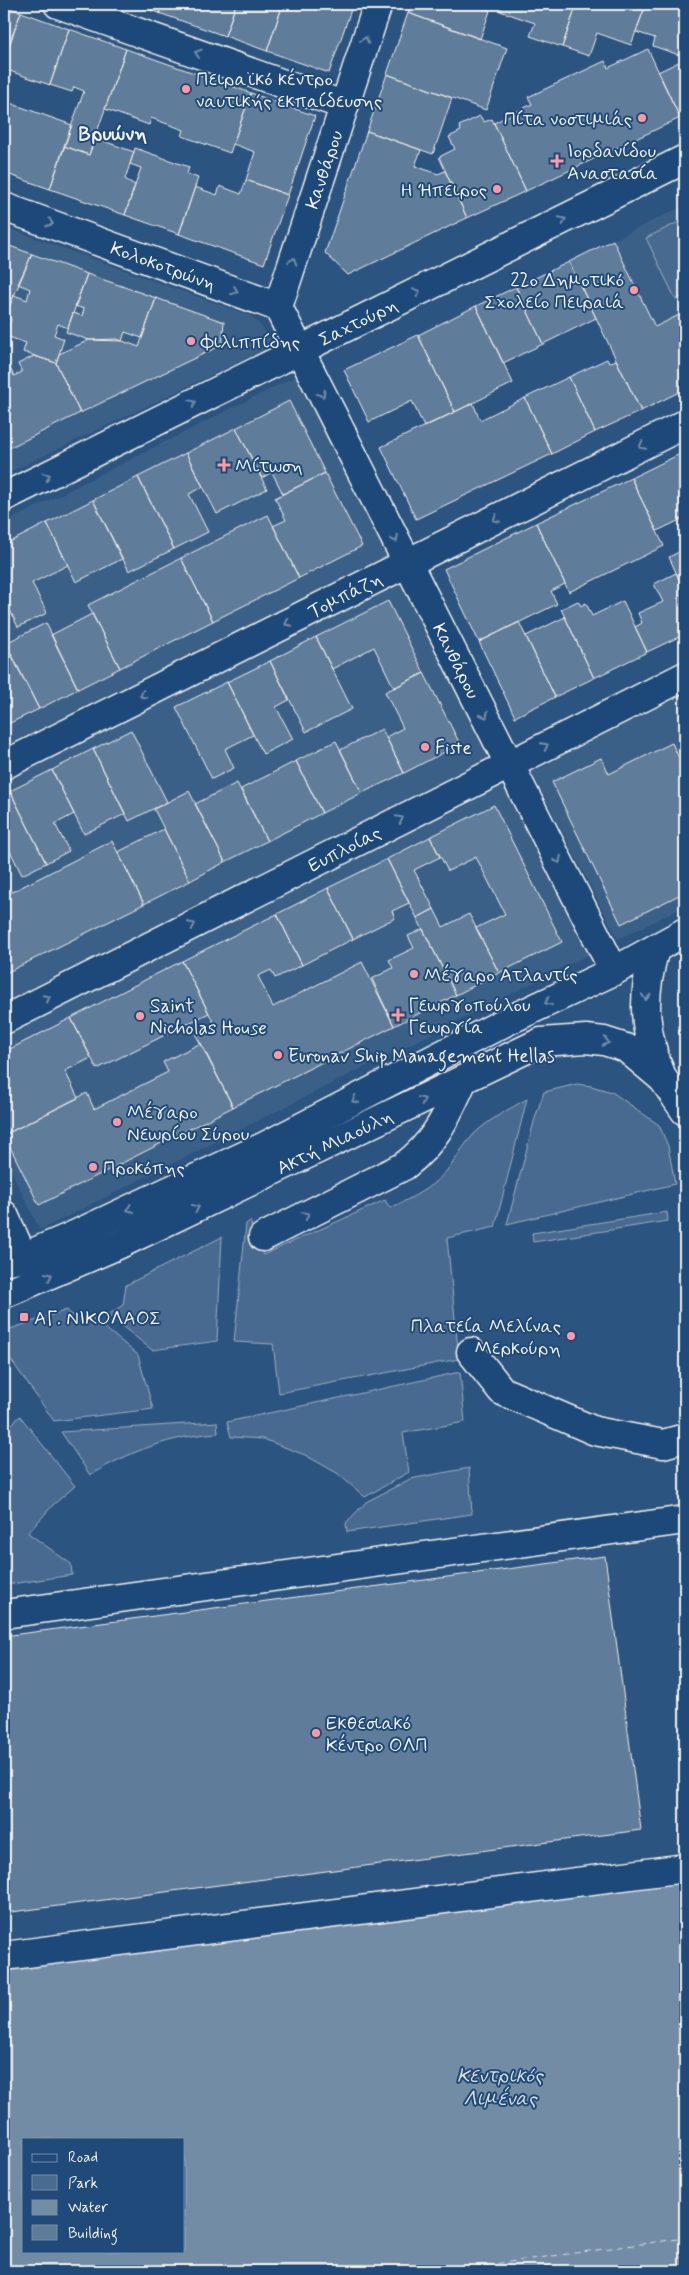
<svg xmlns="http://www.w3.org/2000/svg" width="689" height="2275" viewBox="0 0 689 2275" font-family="Mynerve,sans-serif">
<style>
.built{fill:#3b6088}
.green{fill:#496b90;stroke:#9eaebc}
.water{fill:#738ca6;stroke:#a7b4c0;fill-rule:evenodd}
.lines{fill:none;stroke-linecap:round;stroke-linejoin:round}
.ferry{stroke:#dadddb;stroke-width:1;stroke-dasharray:6 5;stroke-linecap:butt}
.building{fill:#5e7b9a;stroke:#f4f1e8}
.minor-casing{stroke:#f4f1e8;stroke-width:31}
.major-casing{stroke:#f4f1e8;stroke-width:31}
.minor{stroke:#1f4a7a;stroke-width:28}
.major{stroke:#1f4a7a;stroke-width:28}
.oneway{stroke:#748da6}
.poi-dot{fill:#ff9aa2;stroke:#1f4a7a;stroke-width:2}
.labels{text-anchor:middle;stroke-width:4;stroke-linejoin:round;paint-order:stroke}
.poi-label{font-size:19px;fill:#f4f1e8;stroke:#1f4a7a;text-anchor:start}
.street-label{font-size:19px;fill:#f4f1e8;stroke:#1f4a7a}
.neighbourhood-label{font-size:20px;font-weight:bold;fill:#f4f1e8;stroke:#1f4a7a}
.water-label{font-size:20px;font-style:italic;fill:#dadddb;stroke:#1f4a7a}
</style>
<rect width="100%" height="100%" fill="#2c5481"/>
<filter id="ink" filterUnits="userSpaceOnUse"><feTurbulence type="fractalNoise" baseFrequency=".02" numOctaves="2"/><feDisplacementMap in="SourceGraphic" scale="10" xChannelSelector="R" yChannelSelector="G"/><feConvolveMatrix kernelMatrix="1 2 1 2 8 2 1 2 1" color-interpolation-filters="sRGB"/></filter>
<g filter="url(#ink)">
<path class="built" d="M685,205V389L641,411L569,262Z
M4,227L251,316L261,326L274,345L4,475Z
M298,375L592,953L40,1230L4,1156V523Z
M685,686V906L618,939L528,765Z"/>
<path class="green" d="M685,219V295L676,300L646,238Z
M577,1084L591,1086L612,1092L659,1125L668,1146L675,1184L507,1224L535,1118L544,1092Z
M527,1099L495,1227L447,1238L459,1359L279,1393L273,1344L234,1342L246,1224L250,1221L263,1255L385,1200L390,1208C414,1197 436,1186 452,1164C459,1153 466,1142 475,1133C490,1119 509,1109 527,1099Z
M667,1212L668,1221L533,1242L532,1233Z
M222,1237L217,1341L152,1350L108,1315L123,1305L126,1285Z
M67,1310C73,1318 83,1320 93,1318L138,1355L153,1409L54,1421L4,1350V1331Z
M460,1372L465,1422L403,1433L409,1472L365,1497L337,1473L305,1455L263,1439L231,1437L227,1422Z
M20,1416L75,1486L54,1504L28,1533L71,1564L72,1575L4,1585V1432Z
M217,1422L218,1433C171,1436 131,1451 90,1475L61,1432Z
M469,1468L472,1514L347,1532L346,1523L366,1502L410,1479Z"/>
<path class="water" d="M685,1873V2271H4V1972ZM24,2139H184V2251H24Z"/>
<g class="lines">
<path class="ferry" d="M443,2271L685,2238"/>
</g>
<path class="building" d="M132,4H163L159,13Z
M163,4H236L225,36L159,13Z
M236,4H283L267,51L225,36Z
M283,4H353L329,73L267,51Z
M411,4H482L480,7L490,11L480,39L408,13Z
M503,4H577L562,47L530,36L535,23L500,11Z
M577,4H646L631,45L597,33L589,56L562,47Z
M646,4H685V57L653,46L655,38L636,32Z
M4,6L21,12L9,44L4,42Z
M21,12L69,29L50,85L4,69V61Z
M408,13L507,48L486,110L387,74Z
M69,29L126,49L89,155L64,146L84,91L74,87L72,92L50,85Z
M126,49L251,93L230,153L182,136L184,130L151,118L149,125L105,109Z
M648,49L680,118L526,191L494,123L532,104L528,97L605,61L608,68Z
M685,59V116L680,118L658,72Z
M387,74L452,98L433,154L367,131Z
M251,93L315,116L288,195L246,180L255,152L233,144Z
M7,102L72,125L50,189L4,173V108Z
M480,116L484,122L492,119L526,191L467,218L439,157L455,149L449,137L461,131L459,126Z
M367,131L421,150L415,166L438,174L445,171L467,218L348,275L325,253Z
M95,138L134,152L125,179L135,185L125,215L50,189L64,146L89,155Z
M135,148L189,167L187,174L198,178L179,234L125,215L141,168L130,164Z
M246,180L288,195L264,264L179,234L195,187L217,195L220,186L241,194Z
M613,240L655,327L685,312V389L641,411L569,262Z
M4,244L32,254L4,319Z
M32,254L87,274L68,328L58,324L54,335L64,339L56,363L23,352L26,343L6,336L11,319L5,316L14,295L27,300L30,289L18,284Z
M569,262L596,318L543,344L516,287Z
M87,274L156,298L142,338L125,332L122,341L89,340L66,332L73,313L82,316L84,309L75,306Z
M516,287L543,344L503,363L476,306Z
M156,298L224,322L222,345L80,413L56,363L59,354L89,340L117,339L139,347Z
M476,306L513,383L455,412L418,335Z
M418,335L455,412L424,427L412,401L369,422L344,370Z
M34,356L56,363L80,413L9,448L4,436V361L6,360L14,376L22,372L18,364Z
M607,359L609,363L616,360L641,411L595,432L569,377Z
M569,377L595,432L552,454L525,398Z
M525,398L552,454L416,519L381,447L473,403L480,420Z
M289,401L325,473L283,494L272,472L262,478L236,428Z
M236,428L267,489L217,514L186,453Z
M186,453L203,487L189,494L208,532L174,549L138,477Z
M680,454L685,465V526L682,519L657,531L631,478Z
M325,473L362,546L299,578L273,526L286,520L275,498Z
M138,477L174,549L129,571L93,500Z
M631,478L664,546L569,592L536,523Z
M93,500L122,559L76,582L47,523Z
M268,515L299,578L213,621L181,558Z
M47,523L68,565L32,583L47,613L18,627L4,598V545Z
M536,523L565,584L551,591L557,604L479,642L444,569Z
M685,549V592L669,557Z
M181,558L213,621L120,668L88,605Z
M676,573L685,592V634L647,652L635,627L642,623L638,613L663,602L654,584Z
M388,601L424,673L394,688L374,647L332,669L316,637Z
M578,601L581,606L586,603L592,616L623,601L647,652L594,678L561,609Z
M92,614L120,668L78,689L51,635Z
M565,617L594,678L555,697L526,636Z
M519,622L555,697L515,717L479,642Z
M46,623L78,689L39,709L6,643Z
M316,637L352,709L306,732L270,661Z
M7,647L39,709L4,726V649Z
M270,661L289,700L276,707L293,739L263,754L227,682Z
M424,673L460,744L404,773L386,737L403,728L385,692Z
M227,682L253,735L225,749L234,768L212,779L176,707Z
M382,729L404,773L362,793L340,750Z
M131,730L167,802L129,821L93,749Z
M336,741L362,793L322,813L296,761Z
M672,743L685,771V892L621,924L552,782L601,758L609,774Z
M93,749L125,814L84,834L52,770Z
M296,761L322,813L267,841L241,789Z
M52,770L74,814L55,824L69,851L46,863L10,791Z
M237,783L267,841L225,862L195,804Z
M10,791L46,863L22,875L8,847L4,849V794Z
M189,791L225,862L190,881L154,809Z
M494,805L562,942L499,973L476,928L505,914L476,857L448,871L430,837Z
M164,829L190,881L144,904L118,852Z
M430,837L440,857L414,870L434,909L417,918L387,859Z
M112,841L144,904L4,974V896Z
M387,859L409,903L392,911L395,918L353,939L328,888Z
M328,888L353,939L302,965L277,914Z
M434,909L443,927L469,914L499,973L456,995L417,918Z
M277,914L302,965L275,978L271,970L258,976L273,1007L362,962L394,1026L233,1107L196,1035L215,1025L182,961Z
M423,929L456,995L394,1026L372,979L393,968L389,960L414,948L408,936Z
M182,961L209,1013L97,1069L71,1018Z
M71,1018L91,1058L65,1071L78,1098L4,1135V1052Z
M201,1043L233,1107L39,1205L4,1135L87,1093L94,1109L168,1072L163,1062Z
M605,1556L641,1830L4,1913V1636Z"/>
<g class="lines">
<g class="minor-casing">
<g id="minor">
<path d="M58,4L343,105"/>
<path id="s1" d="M4,207L278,307L614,971"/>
<path id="s2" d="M278,307L378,4"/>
<path id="s3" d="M4,497L685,159"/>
<path id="s4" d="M4,765L685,424"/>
<path id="s5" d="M4,1020L685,676"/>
<path d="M4,1215L23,1257"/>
<path d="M263,1237L404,1166C436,1142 447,1115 463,1080"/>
<path d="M471,1352L502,1391L595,1431L663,1444L685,1438"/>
<path d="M4,1614L685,1520"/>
<path d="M4,1956L685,1868"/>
</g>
</g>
<g class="major-casing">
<g id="major">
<path d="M655,949C641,997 643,1033 663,1079"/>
<path d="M4,1261L23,1257L70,1237L265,1146L507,1021L614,971L685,932"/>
<path id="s6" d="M4,1294L118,1245L541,1042L586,1039L604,1041L626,1048L663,1079L685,1111"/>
</g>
</g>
<use href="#minor" class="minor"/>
<use href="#major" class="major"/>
</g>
<defs><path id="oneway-chevron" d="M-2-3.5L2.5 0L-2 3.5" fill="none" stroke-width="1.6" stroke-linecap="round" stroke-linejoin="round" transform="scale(1.25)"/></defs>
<g class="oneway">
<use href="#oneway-chevron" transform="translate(365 40) rotate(-71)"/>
<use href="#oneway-chevron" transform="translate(198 53) rotate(-161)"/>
<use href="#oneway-chevron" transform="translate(563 220) rotate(-26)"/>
<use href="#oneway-chevron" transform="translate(50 223) rotate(20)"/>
<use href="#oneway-chevron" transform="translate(293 261) rotate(-72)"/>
<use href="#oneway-chevron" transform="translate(235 291) rotate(20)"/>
<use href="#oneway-chevron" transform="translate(417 292) rotate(-26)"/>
<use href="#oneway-chevron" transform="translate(322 394) rotate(63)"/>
<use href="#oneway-chevron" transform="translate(193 403) rotate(-26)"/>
<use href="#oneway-chevron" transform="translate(642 446) rotate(153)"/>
<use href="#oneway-chevron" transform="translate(47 476) rotate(-26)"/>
<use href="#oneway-chevron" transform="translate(496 519) rotate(153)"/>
<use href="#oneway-chevron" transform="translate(395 539) rotate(63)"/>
<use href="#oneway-chevron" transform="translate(288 623) rotate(153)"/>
<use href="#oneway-chevron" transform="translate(143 695) rotate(153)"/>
<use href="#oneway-chevron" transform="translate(485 715) rotate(63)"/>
<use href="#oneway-chevron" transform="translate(545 746) rotate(-27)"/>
<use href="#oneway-chevron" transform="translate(400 819) rotate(-27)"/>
<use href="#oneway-chevron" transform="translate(558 860) rotate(63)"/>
<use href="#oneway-chevron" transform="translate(192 925) rotate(-27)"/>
<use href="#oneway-chevron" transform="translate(646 997) rotate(92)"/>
<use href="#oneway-chevron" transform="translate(47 998) rotate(-27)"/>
<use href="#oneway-chevron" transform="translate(548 1002) rotate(155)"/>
<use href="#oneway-chevron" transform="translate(606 1042) rotate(15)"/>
<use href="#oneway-chevron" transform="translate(355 1100) rotate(153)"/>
<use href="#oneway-chevron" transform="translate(422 1100) rotate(-26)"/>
<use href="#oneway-chevron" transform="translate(196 1208) rotate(-25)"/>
<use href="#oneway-chevron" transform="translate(130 1209) rotate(155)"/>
<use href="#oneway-chevron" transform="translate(306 1215) rotate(-27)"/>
<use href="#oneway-chevron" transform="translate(49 1276) rotate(-24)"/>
</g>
</g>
<g class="poi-dot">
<circle cx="186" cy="89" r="5"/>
<circle cx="642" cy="118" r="5"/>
<path d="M554.5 153.5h5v5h5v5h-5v5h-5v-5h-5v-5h5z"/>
<circle cx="497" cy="189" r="5"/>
<circle cx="634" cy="290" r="5"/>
<circle cx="191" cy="341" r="5"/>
<path d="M221.5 457.5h5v5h5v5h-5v5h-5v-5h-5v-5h5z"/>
<circle cx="425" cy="747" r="5"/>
<circle cx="414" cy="974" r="5"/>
<path d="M395.5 1007.5h5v5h5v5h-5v5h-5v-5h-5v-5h5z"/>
<circle cx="140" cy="1016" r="5"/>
<circle cx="278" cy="1055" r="5"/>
<circle cx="117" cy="1122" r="5"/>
<circle cx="93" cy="1167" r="5"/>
<rect x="19" y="1312" width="10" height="10" rx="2.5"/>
<circle cx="571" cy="1336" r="5"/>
<circle cx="316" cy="1733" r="5"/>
</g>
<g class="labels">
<g class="poi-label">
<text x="196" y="85">Πειραϊκό κέντρο<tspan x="196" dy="22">ναυτικής εκπαίδευσης</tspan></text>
<text x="632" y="125" text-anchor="end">Πίτα νοστιμιάς</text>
<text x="567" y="157">Ιορδανίδου<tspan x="567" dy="22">Αναστασία</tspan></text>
<text x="487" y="196" text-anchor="end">Η Ήπειρος</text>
<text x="624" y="286" text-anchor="end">22ο Δημοτικό<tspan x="624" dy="22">Σχολείο Πειραιά</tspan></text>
<text x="201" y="348">Φιλιππίδης</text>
<text x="235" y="472">Μίτωση</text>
<text x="435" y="754">Fiste</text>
<text x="424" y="981">Μέγαρο Ατλαντίς</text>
<text x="408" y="1011">Γεωργοπούλου<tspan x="408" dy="22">Γεωργία</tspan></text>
<text x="150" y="1012">Saint<tspan x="150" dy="22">Nicholas House</tspan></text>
<text x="288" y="1062">Euronav Ship Management Hellas</text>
<text x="127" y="1118">Μέγαρο<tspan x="127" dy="22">Νεωρίου Σύρου</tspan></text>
<text x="103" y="1174">Προκόπης</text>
<text x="34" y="1324">ΑΓ. ΝΙΚΟΛΑΟΣ</text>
<text x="561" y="1332" text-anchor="end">Πλατεία Μελίνας<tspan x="561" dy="22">Μερκούρη</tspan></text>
<text x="326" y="1729">Εκθεσιακό<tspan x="326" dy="22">Κέντρο ΟΛΠ</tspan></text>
</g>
<g class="street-label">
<text dy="7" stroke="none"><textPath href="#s2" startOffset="145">Κανθάρου</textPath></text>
<text dy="7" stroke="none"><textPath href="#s1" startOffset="170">Κολοκοτρώνη</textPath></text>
<text dy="7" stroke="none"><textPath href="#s3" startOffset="395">Σαχτούρη</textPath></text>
<text dy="7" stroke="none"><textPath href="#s4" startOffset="381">Τομπάζη</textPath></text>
<text dy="7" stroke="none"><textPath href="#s1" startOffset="688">Κανθάρου</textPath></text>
<text dy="7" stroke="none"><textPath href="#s5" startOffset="381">Ευπλοίας</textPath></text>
<text dy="7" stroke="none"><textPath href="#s6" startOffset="364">Ακτή Μιαούλη</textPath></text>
</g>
<g class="neighbourhood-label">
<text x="113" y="140">Βρυώνη</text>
</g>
<g class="water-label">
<text x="500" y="2082">Κεντρικός<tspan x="500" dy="23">Λιμένας</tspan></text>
</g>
</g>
<rect width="689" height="2275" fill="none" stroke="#1f4a7a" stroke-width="20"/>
<rect x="10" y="10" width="669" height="2255" fill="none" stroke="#f4f1e8" stroke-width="2" filter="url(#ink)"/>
<rect x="22" y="2138" width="162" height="115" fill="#1f4a7a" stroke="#748da6"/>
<rect x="32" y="2154" width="25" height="8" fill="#1f4a7a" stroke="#748da6"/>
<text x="68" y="2162" font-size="15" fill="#f4f1e8">Road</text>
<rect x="32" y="2175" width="25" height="15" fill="#496b90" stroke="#748da6"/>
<text x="68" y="2188" font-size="15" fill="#f4f1e8">Park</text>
<rect x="32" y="2200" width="25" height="15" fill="#738ca6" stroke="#748da6"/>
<text x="68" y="2212" font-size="15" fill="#f4f1e8">Water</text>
<rect x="32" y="2225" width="25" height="15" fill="#5e7b9a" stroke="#748da6"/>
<text x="68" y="2238" font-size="15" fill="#f4f1e8">Building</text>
</svg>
